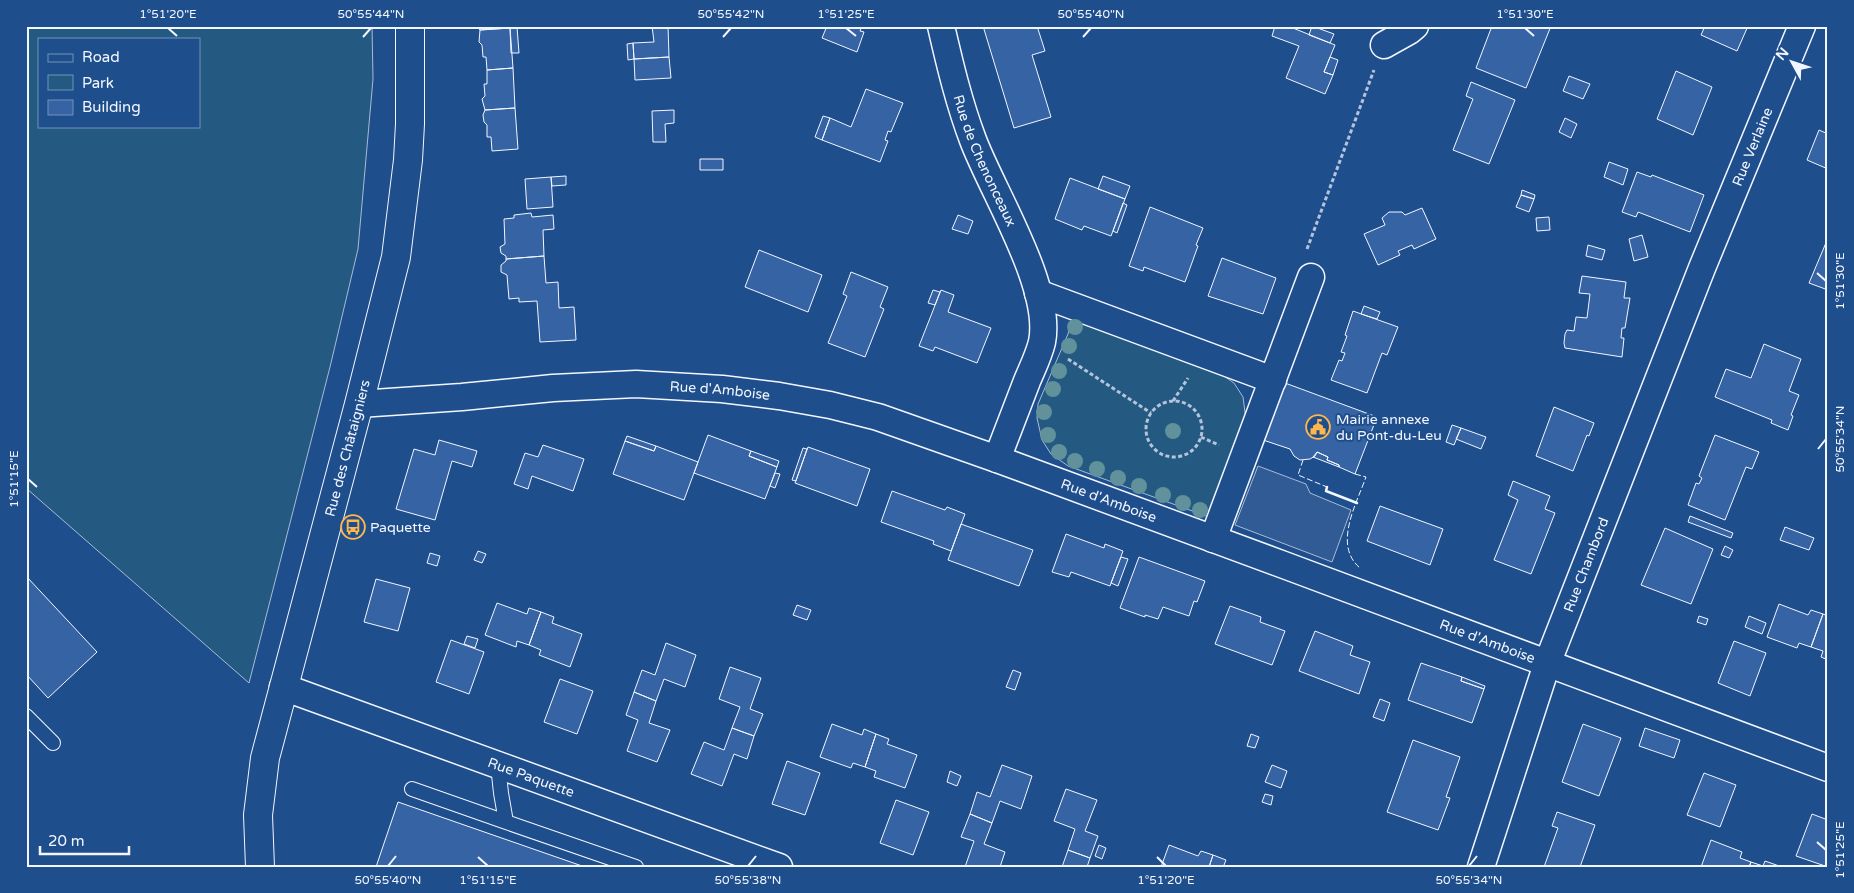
<svg xmlns="http://www.w3.org/2000/svg" width="1854" height="893" viewBox="0 0 1854 893" font-family="'Varela Round',sans-serif">
<style>
.green{fill:#245a82;stroke:#a8bbd7;fill-rule:evenodd}
.parking{fill:#305b95;stroke:#a8bbd7}
.building{fill:#3563a3;stroke:#f2f6ff}
.lines{fill:none;stroke-linecap:round;stroke-linejoin:round}
.service-casing{stroke:#f2f6ff;stroke-width:16}
.minor-casing{stroke:#f2f6ff;stroke-width:29}
.tertiary-casing{stroke:#f2f6ff;stroke-width:30}
.path{stroke:#b3c4dc;stroke-width:3;stroke-dasharray:4 2.5;stroke-linecap:butt}
.service{stroke:#1f4e8c;stroke-width:14}
.minor{stroke:#1f4e8c;stroke-width:26}
.tertiary{stroke:#1f4e8c;stroke-width:28}
.fence{stroke:#f2f6ff;stroke-width:1;stroke-dasharray:6 2.5;stroke-linecap:butt}
.wall{stroke:#f2f6ff;stroke-width:2.5}
.tree{fill:#61919a}
.ticks{fill:none;stroke:#f2f6ff;stroke-width:2}
.labels{text-anchor:middle;stroke-width:4;stroke-linejoin:round;paint-order:stroke}
.street-label{font-size:14px;fill:#f2f6ff;stroke:#1f4e8c}
.poi-label{font-size:14px;fill:#f2f6ff;stroke:#1f4e8c;text-anchor:start}
.neatline{fill:none;stroke:#f2f6ff;stroke-width:2}
.ticks-label{font-size:12px;text-anchor:middle;fill:#f2f6ff}
</style>
<rect width="100%" height="100%" fill="#1f4e8c"/>
<path class="green" d="M26,26H372L373,79L358,249L330,367L249,683L26,488ZM39,39H199V126H39Z
M1072,318L1218,372L1234,383L1243,397L1246,420L1209,517L1068,466L1051,454L1042,440L1037,418L1038,404L1068,334Z"/>
<path class="parking" d="M1258,466L1306,484L1310,493L1351,510L1332,562L1235,525Z"/>
<path class="building" d="M477,26H510V28L480,30Z
M652,26H668L669,57L634,59L633,43L654,42Z
M827,26H862L860,31L864,32L857,52L822,38Z
M983,26H1037L1045,51L1032,55L1051,117L1014,128Z
M1275,26H1288L1335,45L1324,72L1333,75L1325,94L1286,78L1299,46L1272,36Z
M1312,26L1334,34L1330,43L1309,35Z
M1492,26H1551L1526,88L1476,68Z
M1705,26H1748L1737,51L1701,35Z
M517,27L519,53H511L510,28Z
M510,28L513,68L487,70L486,57H483L482,45L479,42L480,30Z
M633,43L634,59L628,60L627,44Z
M669,57L671,78L635,80L634,59Z
M1330,57L1338,60L1333,75L1324,72Z
M513,68L515,108L485,110L482,99L485,96L484,84H487V70Z
M1676,71L1712,87L1693,135L1657,119Z
M1569,76L1590,84L1583,99L1563,91Z
M1471,82L1515,100L1489,164L1453,150L1473,99L1466,96Z
M866,89L903,103L891,132L888,131L885,140L888,141L880,162L822,140L830,118L851,127Z
M515,108L518,149L492,151L491,137H487V125L484,122L483,115L485,110Z
M674,110V123L665,124L666,142H653L652,111Z
M823,116L830,118L822,140L815,137Z
M1565,118L1577,124L1571,138L1559,132Z
M1819,130L1828,134V169L1807,160Z
M700,159H723V170H700Z
M1609,162L1628,169L1623,185L1604,177Z
M1637,172L1651,177L1652,175L1704,195L1690,232L1638,212L1636,217L1622,212Z
M566,176V185L552,186L551,177Z
M1103,176L1130,186L1125,199L1098,189Z
M551,177L553,207L527,209L525,179Z
M1070,178L1125,199L1111,236L1084,226L1082,230L1055,219Z
M1522,190L1535,195L1534,199L1521,195Z
M1521,195L1534,199L1529,212L1516,207Z
M1123,203L1127,205L1117,233L1113,231Z
M1150,207L1203,228L1196,245L1198,246L1185,282L1144,267L1143,271L1129,266Z
M1422,208L1436,239L1414,249L1412,245L1398,251L1400,255L1378,265L1364,234L1385,225L1382,218L1389,212H1402L1405,215Z
M531,213L532,217L553,215L554,229L543,230L544,256L506,259V256L501,253L500,247L505,244L504,219L514,218V215Z
M958,215L973,221L968,234L952,229Z
M1549,217L1550,230L1537,231L1536,218Z
M1642,235L1648,257L1634,261L1629,239Z
M1828,238V290L1809,283Z
M1588,245L1605,250L1602,260L1586,256Z
M759,250L822,275L808,312L745,287Z
M544,256L546,283L558,282L559,308L574,307L576,340L540,342L537,301L519,302V298L509,299L507,275L501,272V265L506,261V259Z
M1222,258L1276,278L1263,314L1208,296Z
M851,272L888,287L880,307L884,309L865,357L828,343L847,296L843,294Z
M1582,276L1626,282L1624,298H1630L1625,328H1622L1621,338H1624L1622,357L1565,348L1564,343L1565,334L1567,330L1574,331L1576,317L1587,318L1590,294L1579,293Z
M933,290L940,292L935,305L928,303Z
M941,290L954,295L948,312L991,328L977,363L935,347L933,351L919,346Z
M1364,306L1380,312L1377,319L1361,314Z
M1353,311L1398,327L1387,355L1382,353L1367,393L1331,380L1339,360L1342,361L1345,353L1341,352L1347,336L1345,335Z
M1764,344L1801,359L1789,391L1799,395L1791,415L1793,416L1788,430L1771,423L1772,420L1715,397L1726,369L1751,378Z
M1285,383L1377,417L1355,474L1339,467V465L1327,460L1328,457L1317,452L1315,456L1310,459L1300,460L1294,456L1290,449L1263,440Z
M1554,407L1594,423L1589,436L1587,435L1573,471L1536,456Z
M1452,425L1461,428L1454,445L1446,442Z
M1461,428L1486,437L1481,449L1456,439Z
M708,435L751,451L749,456L777,467L765,499L694,473Z
M1715,435L1759,452L1752,469L1746,467L1725,520L1688,505L1696,483L1699,484L1702,478L1699,476Z
M627,436L656,446L654,451L625,441Z
M439,440L477,451L472,467L452,461L435,520L396,509L414,449L435,455Z
M625,441L654,451L656,446L698,462L684,500L613,474Z
M543,445L584,459L573,491L532,476L528,489L514,484L525,453L538,457Z
M808,447L870,469L857,506L795,483Z
M803,448L807,449L796,481L792,480Z
M751,451L779,461L777,467L749,456Z
M1317,452L1328,457L1327,460L1339,465V467L1313,457Z
M775,473L780,474L775,488L770,486Z
M1513,481L1550,496L1545,509L1555,513L1531,574L1494,560L1518,500L1508,495Z
M892,491L945,510L947,507L965,514L951,551L933,544L934,541L881,522Z
M1380,506L1443,529L1430,565L1367,541Z
M1690,516L1733,533L1731,538L1688,522Z
M961,524L1033,550L1019,586L948,560Z
M1785,527L1814,538L1809,550L1780,540Z
M1665,528L1713,549L1691,604L1641,585Z
M1066,534L1104,548L1105,544L1123,551L1110,586L1071,572L1069,577L1052,572Z
M1725,546L1733,550L1729,558L1721,555Z
M478,551L486,554L482,563L474,560Z
M430,553L440,556L437,566L427,563Z
M1121,557L1128,559L1118,586L1111,583Z
M1139,557L1205,581L1197,602L1194,601L1189,616L1163,607L1158,619L1145,615V617L1120,608Z
M26,576L97,652L48,698L26,674Z
M376,579L410,588L398,631L364,622Z
M497,603L527,614L529,608L541,612L529,645L517,641L516,647L485,635Z
M1779,604L1808,615L1811,610L1823,614L1811,647L1799,643L1797,648L1767,637Z
M797,605L811,610L807,620L793,615Z
M1230,606L1261,617L1260,622L1285,631L1272,665L1215,644Z
M541,612L554,617L552,623L582,634L570,667L539,655L541,650L529,645Z
M1823,614L1828,616V660L1821,657L1823,651L1811,647Z
M1699,616L1708,619L1706,625L1697,622Z
M1749,616L1766,623L1762,634L1745,627Z
M1315,631L1353,646L1350,655L1370,662L1359,694L1299,671Z
M467,636L478,639L475,648L464,644Z
M451,640L484,652L469,694L436,682Z
M1734,641L1766,653L1750,696L1718,683Z
M666,643L696,655L685,687L664,679L656,701L634,692L642,670L655,675Z
M1421,663L1462,677L1461,681L1484,689L1472,723L1408,700Z
M730,667L761,678L750,709L763,714L754,736L732,728L740,707L719,699Z
M1013,670L1021,673L1015,690L1006,687Z
M1462,677L1485,686L1484,689L1461,681Z
M560,679L593,691L577,734L544,722Z
M634,692L656,701L649,723L670,730L657,762L627,751L638,720L626,715Z
M1380,699L1390,703L1384,721L1373,717Z
M832,724L862,735L864,729L876,734L865,767L853,763L851,768L820,757Z
M1583,724L1621,738L1599,796L1562,782Z
M732,728L754,736L747,759L734,754L722,786L691,774L704,742L724,750Z
M1645,728L1680,740L1674,758L1639,746Z
M876,734L889,739L887,744L917,755L905,788L874,777L876,771L865,767Z
M1251,734L1259,737L1255,748L1247,746Z
M1413,740L1460,757L1446,797L1450,798L1438,830L1387,812Z
M787,761L820,773L805,815L772,804Z
M1002,765L1032,776L1021,809L1000,801L992,823L970,814L977,792L990,797Z
M1272,765L1287,771L1281,788L1265,782Z
M950,771L961,776L957,786L947,782Z
M1704,773L1736,785L1720,827L1687,815Z
M1066,789L1097,800L1085,831L1098,836L1090,858L1068,850L1075,829L1054,821Z
M1265,794L1273,796L1271,805L1262,802Z
M896,800L929,812L913,855L880,843Z
M398,802L585,867H376Z
M1557,812L1595,825L1580,867H1544L1558,828L1552,826Z
M970,814L992,823L984,844L1005,852L1000,867H965L974,841L961,837Z
M1812,814L1828,820V867L1796,856Z
M1711,840L1742,852L1740,858L1751,862L1749,867H1701Z
M1099,845L1106,848L1102,859L1095,856Z
M1169,845L1198,856L1201,851L1213,855L1209,867H1161Z
M1068,850L1090,858L1087,867H1062Z
M1213,855L1226,860L1224,865L1227,867H1209Z
M1765,861L1782,867H1749L1751,862L1763,866Z"/>
<g class="lines">
<g class="service-casing">
<path id="service" d="M26,716L53,743
M498,765L501,793L506,822L636,867
M412,789L506,822"/>
</g>
<g class="minor-casing">
<g id="minor">
<path id="s1" d="M941,26C950,65 959,103 973,140C993,193 1053,287 1042,342C1039,355 1032,369 1027,381C1017,407 1007,433 997,459"/>
<path d="M1384,45L1409,31L1415,26"/>
<path d="M1038,293L1273,380"/>
<path id="s2" d="M359,404L462,397L553,388L636,384L722,389L779,396L830,405L878,417L997,459L1284,565L1828,768"/>
<path d="M1213,539L1311,277"/>
<path id="s3" d="M283,687L779,867"/>
<path id="s4" d="M1481,867L1547,664L1702,268L1802,26"/>
</g>
</g>
<g class="tertiary-casing">
<g id="tertiary">
<path id="s5" d="M260,867L258,815L265,758L359,404L396,257L408,160L410,124V26"/>
</g>
</g>
<path class="path" d="M1307,249L1374,70
M1068,359L1151,413
M1146 429a28 28 0 1 1 56 0a28 28 0 1 1-56 0Z
M1173,401L1188,378
M1201,437L1219,445"/>
<use href="#service" class="service"/>
<use href="#minor" class="minor"/>
<use href="#tertiary" class="tertiary"/>
<path class="fence" d="M1303,460L1298,475L1327,487
M1355,474L1366,477C1356,505 1333,545 1360,568"/>
<path class="wall" d="M1327,487L1326,491L1357,503"/>
</g>
<g class="tree">
<circle cx="1075" cy="327" r="8"/>
<circle cx="1069" cy="346" r="8"/>
<circle cx="1059" cy="371" r="8"/>
<circle cx="1053" cy="389" r="8"/>
<circle cx="1044" cy="412" r="8"/>
<circle cx="1173" cy="431" r="8"/>
<circle cx="1048" cy="435" r="8"/>
<circle cx="1059" cy="452" r="8"/>
<circle cx="1075" cy="461" r="8"/>
<circle cx="1097" cy="469" r="8"/>
<circle cx="1118" cy="478" r="8"/>
<circle cx="1139" cy="486" r="8"/>
<circle cx="1163" cy="495" r="8"/>
<circle cx="1183" cy="503" r="8"/>
<circle cx="1200" cy="510" r="8"/>
</g>
<path class="ticks" d="M168,28L177,36M846,28L856,36M1525,28L1534,36M363,37L371,28M723,37L731,28M1083,37L1091,28M1817,273L1826,281M1818,449L1826,439M28,479L37,487M1817,842L1826,850M478,857L488,866M1157,857L1166,866M388,866L396,856M748,866L756,856M1469,866L1477,856"/>
<defs>
<g id="civic-ring" transform="scale(1.25)"><circle r="9.5" fill="#1f4e8c" stroke="#ffb74d" stroke-width="1.5"/><path d="M-.6-6.5H3V-4.5H.6V-3L4-1V1h2V6H-6V1h2V-1L-.6-3ZM-1.2 2.5V6h2.4V2.5Z" fill="#ffb74d"/></g>
<g id="bus-ring" transform="scale(1.25)"><circle r="9.5" fill="#1f4e8c" stroke="#ffb74d" stroke-width="1.5"/><path d="M-5-6H5V4H4V6H2V4H-2V6H-4V4H-5ZM-3.5-4V0h7V-4ZM-3.5 1.2v1.5H-2V1.2ZM2 1.2v1.5H3.5V1.2Z" fill="#ffb74d"/></g>
</defs>
<g fill-rule="evenodd">
<use href="#civic-ring" x="1318" y="427"/>
<use href="#bus-ring" x="353" y="527"/>
</g>
<g class="labels">
<g class="street-label">
<text dy="5" stroke="none"><textPath href="#s4" startOffset="770">Rue Verlaine</textPath></text>
<text dy="5" stroke="none"><textPath href="#s1" startOffset="142">Rue de Chenonceaux</textPath></text>
<text dy="5" stroke="none"><textPath href="#s2" startOffset="362">Rue d'Amboise</textPath></text>
<text dy="5" stroke="none"><textPath href="#s5" startOffset="430">Rue des Châtaigniers</textPath></text>
<text dy="5" stroke="none"><textPath href="#s2" startOffset="768">Rue d'Amboise</textPath></text>
<text dy="5" stroke="none"><textPath href="#s4" startOffset="320">Rue Chambord</textPath></text>
<text dy="5" stroke="none"><textPath href="#s2" startOffset="1172">Rue d'Amboise</textPath></text>
<text dy="5" stroke="none"><textPath href="#s3" startOffset="264">Rue Paquette</textPath></text>
</g>
<g class="poi-label">
<text x="1336" y="424">Mairie annexe<tspan x="1336" dy="16">du Pont-du-Leu</tspan></text>
<text x="370" y="532">Paquette</text>
</g>
</g>
<rect width="1854" height="893" fill="none" stroke="#1f4e8c" stroke-width="55"/>
<rect x="38" y="38" width="162" height="90" fill="#1f4e8c" stroke="#7391ba"/>
<rect x="48" y="54" width="25" height="8" fill="#1f4e8c" stroke="#7391ba"/>
<text x="82" y="62" font-size="15" fill="#f2f6ff">Road</text>
<rect x="48" y="75" width="25" height="15" fill="#245a82" stroke="#7391ba"/>
<text x="82" y="88" font-size="15" fill="#f2f6ff">Park</text>
<rect x="48" y="100" width="25" height="15" fill="#3563a3" stroke="#7391ba"/>
<text x="82" y="112" font-size="15" fill="#f2f6ff">Building</text>
<g transform="translate(1792 62) rotate(310)" stroke="#1f4e8c" stroke-width="4" paint-order="stroke">
<path d="M0-4L9 19L0 12L-9 19Z" fill="#f2f6ff"/>
<text y="-8" font-size="14" font-weight="bold" text-anchor="middle" fill="#f2f6ff">N</text>
</g>
<path d="M40 846v8h89v-8" fill="none" stroke="#f2f6ff" stroke-width="2.5"/>
<text x="48" y="846" font-size="15" fill="#f2f6ff" stroke="#1f4e8c" stroke-width="4" paint-order="stroke">20 m</text>
<rect x="28" y="28" width="1798" height="838" class="neatline"/>
<g class="ticks-label">
<text x="168" y="18">1°51'20"E</text>
<text x="371" y="18">50°55'44"N</text>
<text x="731" y="18">50°55'42"N</text>
<text x="846" y="18">1°51'25"E</text>
<text x="1091" y="18">50°55'40"N</text>
<text x="1525" y="18">1°51'30"E</text>
<text transform="translate(1840 281) rotate(-90)" y="4">1°51'30"E</text>
<text transform="translate(1840 439) rotate(-90)" y="4">50°55'34"N</text>
<text transform="translate(14 479) rotate(-90)" y="4">1°51'15"E</text>
<text transform="translate(1840 850) rotate(-90)" y="4">1°51'25"E</text>
<text x="388" y="884">50°55'40"N</text>
<text x="488" y="884">1°51'15"E</text>
<text x="748" y="884">50°55'38"N</text>
<text x="1166" y="884">1°51'20"E</text>
<text x="1469" y="884">50°55'34"N</text>
</g>
</svg>
